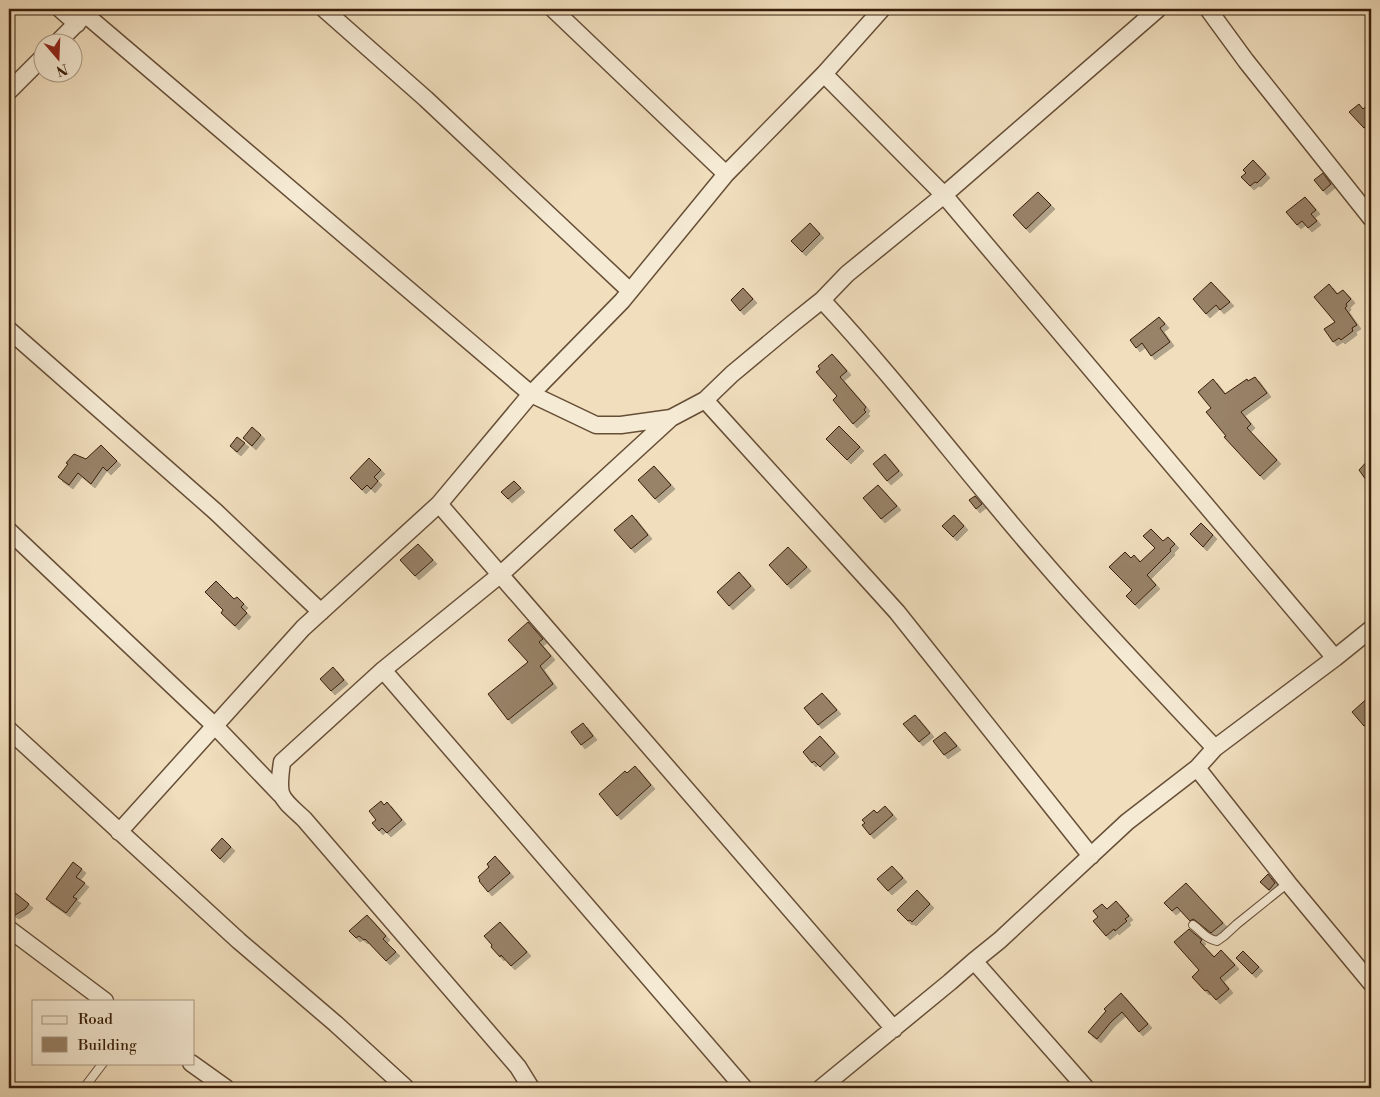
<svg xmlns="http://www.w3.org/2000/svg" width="1380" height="1097" viewBox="0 0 1380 1097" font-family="'Libre Bodoni',serif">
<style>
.building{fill:#988267;stroke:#391e0a;filter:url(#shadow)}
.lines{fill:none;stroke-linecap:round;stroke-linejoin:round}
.lane-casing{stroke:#674e37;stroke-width:10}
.street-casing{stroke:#674e37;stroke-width:19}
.lane{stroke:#f5ead4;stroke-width:8}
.street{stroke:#f5ead4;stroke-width:16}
</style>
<defs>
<filter id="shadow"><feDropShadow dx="4" dy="4" stdDeviation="0" flood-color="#0004"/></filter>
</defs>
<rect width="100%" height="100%" fill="#f0debd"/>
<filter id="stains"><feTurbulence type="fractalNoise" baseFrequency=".004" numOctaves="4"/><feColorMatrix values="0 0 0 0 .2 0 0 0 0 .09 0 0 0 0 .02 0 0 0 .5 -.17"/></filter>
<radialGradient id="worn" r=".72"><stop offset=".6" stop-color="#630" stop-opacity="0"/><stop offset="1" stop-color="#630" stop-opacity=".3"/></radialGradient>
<path class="building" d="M1371,102V122L1364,128L1349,112L1359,104L1363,109Z
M1253,160L1266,174L1257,183L1255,182L1250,186L1241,177L1246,173L1243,170Z
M1323,173L1331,184L1323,191L1314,180Z
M1038,192L1051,205L1026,229L1013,215Z
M1305,197L1316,210L1311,214L1317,221L1308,228L1302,221L1297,225L1286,212Z
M810,223L820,234L802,252L791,241Z
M1211,282L1230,302L1220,310L1216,305L1206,314L1193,299Z
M1329,284L1337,294L1343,290L1351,299L1346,304L1347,306L1345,308L1357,325L1352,328L1353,331L1341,340L1339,338L1333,342L1324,329L1335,322L1314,297Z
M743,288L753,299L740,311L731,300Z
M1159,317L1165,324L1160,328L1170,342L1151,356L1142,343L1136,348L1130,340Z
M832,354L847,371L840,377L866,407L864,410L866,412L853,424L833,400L837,396L816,372L820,369L818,366Z
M1255,377L1267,393L1241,412L1251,424L1247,428L1277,460L1260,476L1224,437L1226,436L1206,412L1211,408L1198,392L1213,379L1225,394L1247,379L1248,381Z
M839,426L860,447L847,460L826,439Z
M252,427L261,435L252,446L243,438Z
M237,437L245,443L237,452L230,446Z
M101,445L117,461L107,471L103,467L91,484L78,473L69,485L58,477L68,464L66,463L74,454L86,459Z
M885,454L899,471L887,481L873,464Z
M1371,457V487L1359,470Z
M369,458L381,470L374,477L378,481L371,489L367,485L362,490L350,478Z
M654,466L671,485L655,499L638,480Z
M514,481L521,488L508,499L501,492Z
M878,485L897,506L881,519L863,498Z
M975,496L982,504L976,509L969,500Z
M632,515L648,535L631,549L614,530Z
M954,515L964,526L953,537L942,526Z
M1201,523L1213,535L1203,547L1190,534Z
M1151,529L1163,541L1168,537L1175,544L1170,549L1171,551L1147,575L1156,585L1135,605L1126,596L1132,590L1109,567L1125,552L1131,558L1134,555L1140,562L1155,548L1143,536Z
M418,544L433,560L415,576L400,560Z
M788,547L807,567L787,585L769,565Z
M739,572L751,586L729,606L717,592Z
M216,581L234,599L237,597L244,604L241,607L247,613L235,626L221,613L223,610L205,592Z
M528,622L543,639L539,642L551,656L540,666L553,684L508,720L488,694L528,662L508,640Z
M333,667L344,680L331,691L320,679Z
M822,693L837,710L818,725L804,708Z
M1371,695V719L1364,726L1352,712Z
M915,715L930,733L919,742L903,724Z
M583,723L593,736L581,745L571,732Z
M945,732L957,746L944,755L933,741Z
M820,736L835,753L820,767L814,761L812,763L803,752Z
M635,766L651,785L617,816L599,794L625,771L627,773Z
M381,801L384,805L387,802L402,820L387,833L382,828L379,831L372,823L376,820L369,811Z
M885,806L893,815L870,835L862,825L865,823L862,820L874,810L877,813Z
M222,838L231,847L220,859L211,850Z
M495,856L510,873L488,892L479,881L480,880L478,877L489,867L487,864Z
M73,862L82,869L76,877L85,883L73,897L77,899L66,913L46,899Z
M892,866L903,878L888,891L877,879Z
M1268,874L1275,883L1269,890L1260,882Z
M1186,883L1223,923L1211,933L1196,921L1193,919L1190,921L1177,907L1172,911L1164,903Z
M9,888L29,904L25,909L15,915L9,911Z
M917,890L930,904L912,922L910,920L908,921L897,910Z
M1116,901L1129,916L1125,919L1127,921L1115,931L1114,929L1106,936L1093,921L1098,917L1093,911L1102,904L1107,909Z
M367,915L386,936L383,939L396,952L386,961L365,939L364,940L359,936L356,938L349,931Z
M500,922L527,952L511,966L501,955L500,957L491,947L492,945L484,936Z
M1189,929L1202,940L1200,942L1214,957L1221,950L1235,965L1220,978L1229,989L1216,1000L1207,990L1205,991L1192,977L1199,970L1174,942Z
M1243,951L1259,967L1252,974L1236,958Z
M1121,993L1148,1024L1139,1032L1122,1012L1111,1022L1097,1039L1088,1032L1106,1011L1104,1009Z"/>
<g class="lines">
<g class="lane-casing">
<path id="lane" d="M1193,925C1203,932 1204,938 1217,941L1224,936L1237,924L1288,883
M84,1088L103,1063"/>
</g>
<g class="street-casing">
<path id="street" d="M60,9L77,24
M324,9L426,99L630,291
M553,9L726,174
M1208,9L1246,61L1371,218
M86,15L531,394L596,425H621L671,418L705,400L732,374L792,324L822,300C900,384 968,475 1043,561C1098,625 1157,686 1215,748
M58,42L91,9
M824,74L944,195L1335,658
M9,91L42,58
M822,300L847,274L944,195L1158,9
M9,330L216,512L321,612
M705,400L897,612L1091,856
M439,504L894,1029
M9,531L215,726L281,795
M383,670L744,1088
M9,730L239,941L336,1024L406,1088
M1197,768L1288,883L1371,983
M119,832L303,628L439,504L531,394L622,301L726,174L824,74L882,9
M9,929L105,1001
M974,961L1086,1088
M191,1063L226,1088
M531,1088L518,1067L304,819C279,796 277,797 282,762L383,670L501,574L671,418
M821,1088L950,982L974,961L1000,940L1127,822L1197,768L1215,748L1335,658L1371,629"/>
</g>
<use href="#lane" class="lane"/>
<use href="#street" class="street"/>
</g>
<rect width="1380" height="1097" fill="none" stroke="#f0debd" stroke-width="30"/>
<rect x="10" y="10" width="1360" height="1077" fill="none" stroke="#391e0a" stroke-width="2.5"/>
<rect x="15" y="15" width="1350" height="1067" fill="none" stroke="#391e0a"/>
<rect x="32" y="1000" width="162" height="65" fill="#f5ead4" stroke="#aa9883"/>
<rect x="42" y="1016" width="25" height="8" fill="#f5ead4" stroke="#aa9883"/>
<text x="78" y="1024" font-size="15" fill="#391e0a">Road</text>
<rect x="42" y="1037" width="25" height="15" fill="#988267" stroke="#aa9883"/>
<text x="78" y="1050" font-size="15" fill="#391e0a">Building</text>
<g transform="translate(58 58) rotate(161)"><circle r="24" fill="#f5ead4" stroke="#aa9883"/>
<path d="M0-4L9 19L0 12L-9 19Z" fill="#8f2418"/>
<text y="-8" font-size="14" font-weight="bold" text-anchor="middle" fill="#391e0a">N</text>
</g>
<rect width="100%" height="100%" filter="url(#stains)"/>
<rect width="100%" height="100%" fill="url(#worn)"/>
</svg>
